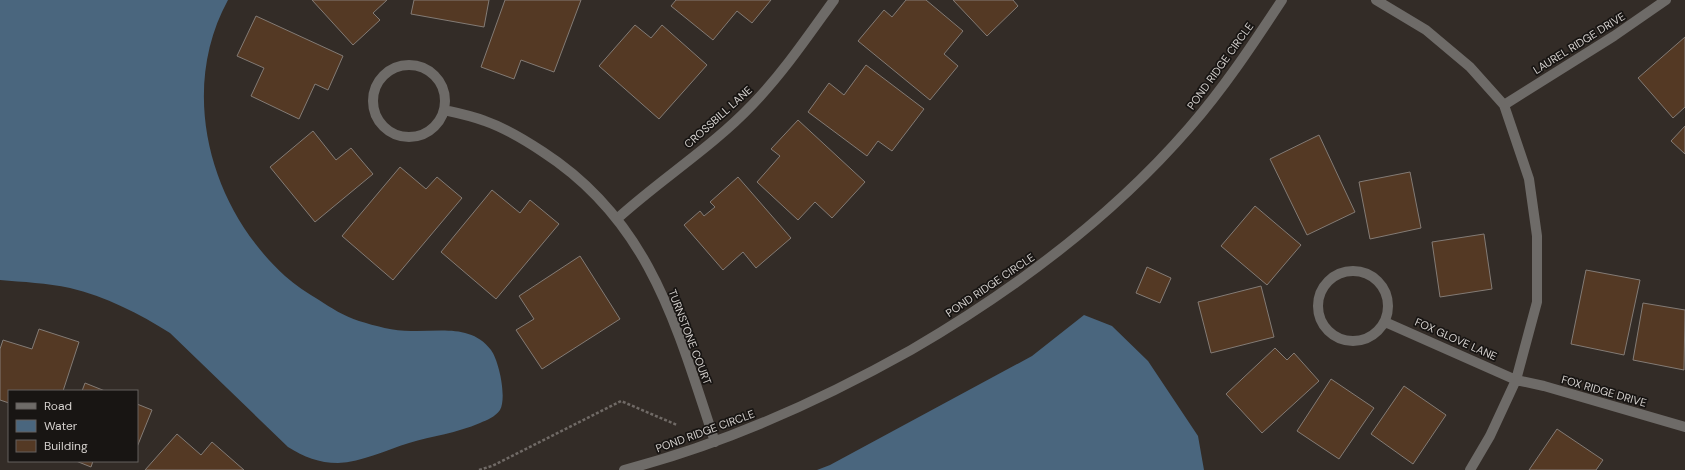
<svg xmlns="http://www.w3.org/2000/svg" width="1685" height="470" viewBox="0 0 1685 470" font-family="'DM Sans',sans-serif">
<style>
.water{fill:#4a667e}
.building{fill:#543924;stroke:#837b75}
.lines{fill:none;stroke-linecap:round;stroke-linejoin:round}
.path{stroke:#706a66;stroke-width:2.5;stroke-dasharray:3 2;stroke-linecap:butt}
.minor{stroke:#6e6b68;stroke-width:10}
.labels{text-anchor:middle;stroke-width:3.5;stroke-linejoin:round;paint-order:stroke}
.street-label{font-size:11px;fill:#d5d1ce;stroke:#181513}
</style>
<rect width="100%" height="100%" fill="#332c27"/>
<path class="water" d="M0,0H228C178,91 210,208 285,276C295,285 307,293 319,300C331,308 344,316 359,321C375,326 394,331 411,331C439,332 471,324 491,350C499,361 507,397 500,410C495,417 487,420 480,423C457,433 432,436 409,443C386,450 362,462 338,463C319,463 304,457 288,447L170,333C140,314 105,296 70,288C47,283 23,282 0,280Z
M1084,315L1112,326L1148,361L1198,436L1204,470H817L830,465L1032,356Z"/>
<path class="building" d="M312,0H387L373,13L380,20L353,45Z
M414,0H489L484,27L411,14Z
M505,0H581L554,72L521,60L514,79L481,67Z
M676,0H771L752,23L737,11L713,40L671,6Z
M906,0H926L963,31L944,54L958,66L930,100L858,41L884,10L892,17Z
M953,0H1013L1018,6L987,36Z
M256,16L343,56L328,90L315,84L299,119L251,96L264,68L237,56Z
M635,25L651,38L662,25L707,65L659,119L599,66Z
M1685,37V107L1673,118L1638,78Z
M866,65L924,109L892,151L878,141L867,156L808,112L829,83L844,95Z
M798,120L865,182L832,218L815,202L798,220L757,182L780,156L771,149Z
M1685,126V154L1671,141Z
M313,131L336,160L351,148L373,174L315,222L270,167Z
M1319,135L1355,212L1307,235L1270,159Z
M400,167L426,189L437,177L462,198L393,280L342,236Z
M1410,172L1421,228L1370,239L1359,182Z
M738,177L791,238L756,268L743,252L723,270L684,225L700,211L704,216L715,207L710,202Z
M492,190L520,213L530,200L559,224L496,299L441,252Z
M1255,206L1301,245L1267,285L1221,246Z
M1484,234L1492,289L1440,297L1432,242Z
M580,256L620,319L542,369L516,330L534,319L519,296Z
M1147,267L1171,278L1160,303L1136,293Z
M1586,270L1640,280L1624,355L1571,344Z
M1261,286L1274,337L1211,353L1198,302Z
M1643,303L1685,310L1684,370L1633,360Z
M39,329L79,342L63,391H9V403L0,400V349L3,340L32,349Z
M1275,348L1287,360L1294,353L1319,381L1262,433L1226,394Z
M1331,379L1374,408L1339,459L1297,431Z
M85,383L105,391H82Z
M1404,386L1446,415L1413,464L1371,434Z
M137,404L152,410L137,447Z
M1557,429L1603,460L1596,470H1529Z
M177,434L201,455L212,442L244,470H145Z
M76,461H93L91,467Z"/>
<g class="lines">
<path class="path" d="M479,470L492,466L621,401L677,425"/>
<path class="minor" d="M1376,0L1426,30L1470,67L1504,105L1529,179L1537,236V302L1516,380L1490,436L1470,470
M373 101a36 36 0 1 1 72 0a36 36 0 1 1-72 0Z
M1504,105L1614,36L1666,0
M444,110C458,113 472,116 485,121C505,128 525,140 543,152C651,222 677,328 715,442
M618,218C661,179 712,147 752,105C783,73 808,36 834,0
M1318 306a35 35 0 1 1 70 0a35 35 0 1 1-70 0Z
M1385,322L1516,380L1544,386L1685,427
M624,470C725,444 820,401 911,350C1014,290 1111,218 1189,128C1224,88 1253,44 1282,0"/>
</g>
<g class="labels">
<g class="street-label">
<text transform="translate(1579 43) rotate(-32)" y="4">LAUREL RIDGE DRIVE</text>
<text transform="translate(1220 66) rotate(-54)" y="4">POND RIDGE CIRCLE</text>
<text transform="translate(718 117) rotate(-42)" y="4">CROSSBILL LANE</text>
<text transform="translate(990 285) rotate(-34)" y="4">POND RIDGE CIRCLE</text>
<text transform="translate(690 337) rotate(69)" y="4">TURNSTONE COURT</text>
<text transform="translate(1456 339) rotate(24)" y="4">FOX GLOVE LANE</text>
<text transform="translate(1604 391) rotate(16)" y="4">FOX RIDGE DRIVE</text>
<text transform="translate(705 431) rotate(-20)" y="4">POND RIDGE CIRCLE</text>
</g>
</g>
<rect x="8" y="390" width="130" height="72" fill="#181513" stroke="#64605e"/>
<rect x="16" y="403" width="20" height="6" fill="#6e6b68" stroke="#64605e"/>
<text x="44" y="410" font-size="12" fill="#d5d1ce">Road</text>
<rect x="16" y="420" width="20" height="12" fill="#4a667e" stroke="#64605e"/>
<text x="44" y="430" font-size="12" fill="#d5d1ce">Water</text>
<rect x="16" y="440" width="20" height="12" fill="#543924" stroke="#64605e"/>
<text x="44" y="450" font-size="12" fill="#d5d1ce">Building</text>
</svg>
